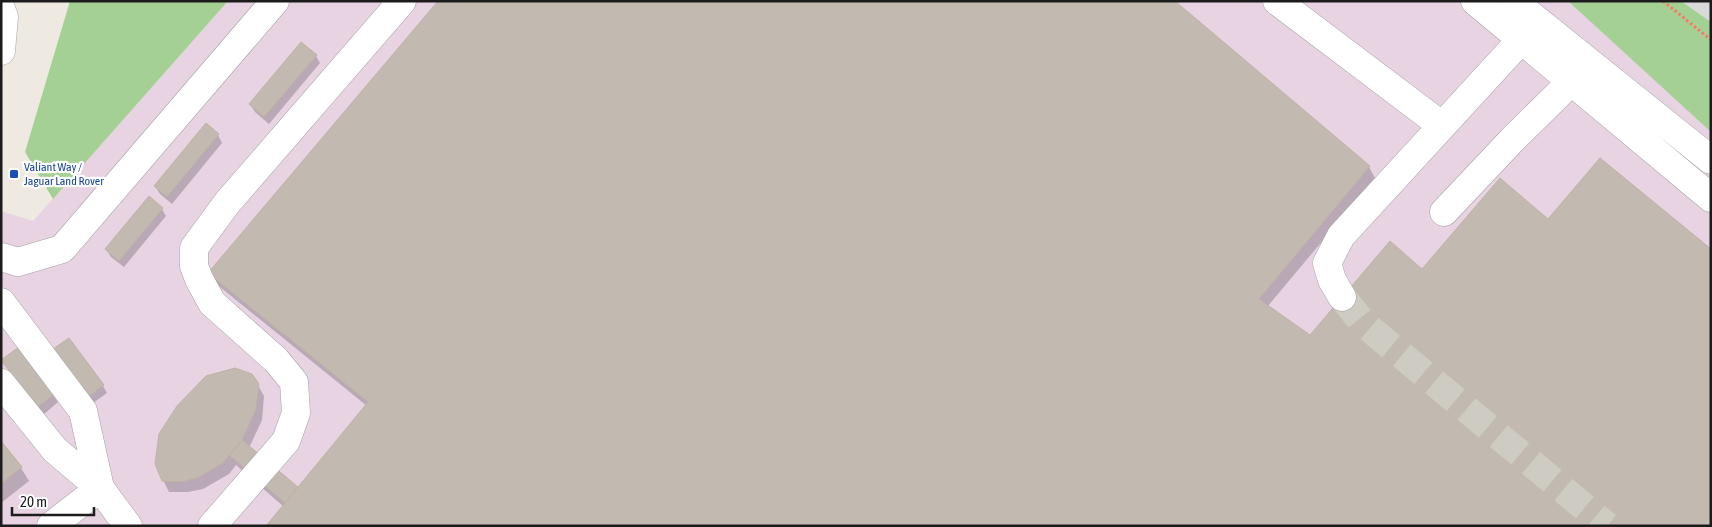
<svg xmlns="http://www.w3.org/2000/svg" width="1712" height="527" viewBox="0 0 1712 527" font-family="'Asap Condensed',sans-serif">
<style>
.residential{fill:#dad9d9}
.industrial{fill:#e8d3e3}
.forest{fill:#a4d094}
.shadow{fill:#0003}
.building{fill:#c2bab1;stroke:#c0b1a3}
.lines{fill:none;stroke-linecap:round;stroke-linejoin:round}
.minor-tunnel{stroke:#cecbc3;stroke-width:28;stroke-dasharray:28 14;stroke-linecap:butt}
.minor-casing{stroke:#a3a3a3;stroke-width:29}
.path{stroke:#ff7662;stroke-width:3;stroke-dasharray:2.5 2.5;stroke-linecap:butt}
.minor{stroke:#fff;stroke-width:28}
.transit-dot{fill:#1a4fb4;stroke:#fff;stroke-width:2}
.labels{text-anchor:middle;stroke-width:4.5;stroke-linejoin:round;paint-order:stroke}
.transit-label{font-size:12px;fill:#164399;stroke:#fff;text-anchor:start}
</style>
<rect width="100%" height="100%" fill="#eeeae1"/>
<path class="residential" d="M1681,1H1711V22Z"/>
<path class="industrial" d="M228,1H1651L1711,50V526H1V211L33,221Z"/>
<path class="forest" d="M70,1H228L53,199L25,152Z
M1568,1H1681L1711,22V132Z"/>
<path class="shadow" d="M316,56L320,63L269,124L255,112L250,104Z
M218,135L222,143L172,204L160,194L155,186Z
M1369,167L1375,178L1268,306L1310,337L1422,270L1548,221L1711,526L284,507L236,465L229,474L203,489L188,492H169L163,480L252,375L264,396L262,420L249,448L299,489L367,406L215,283L209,273Z
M162,209L166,216L124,267L111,257L106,249Z
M18,349L58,402L43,415L3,361Z
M59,357L103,386L107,393L93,403Z
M1,443L21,468L29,481L1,503Z"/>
<path class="building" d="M438,1H1175L1370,166L1259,299L1310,335L1390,241L1422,269L1500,178L1548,219L1600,158L1711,249V526H266L368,402L208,273Z
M301,42L317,55L264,117L249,104Z
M206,123L219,134L167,197L154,186Z
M149,196L163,208L119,261L105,249Z
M69,338L104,385L88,397L53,349Z
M19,347L54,394L37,408L1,360Z
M235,368L252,374L259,384L256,409L242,440L223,463L197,478L181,482L162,481L155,464L159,434L177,406L206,376Z
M242,440L298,487L285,503L229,455Z
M1,441L22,467L1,484Z"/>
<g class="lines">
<path class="minor-tunnel" d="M1342,297L1363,323L1607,526"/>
<g class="minor-casing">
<path id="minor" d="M1277,1L1441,125
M1475,1L1711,198
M1513,1L1711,160
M1,9L4,17L1,51
M1444,212L1512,140L1571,82
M1,257L18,262L62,249L275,1
M1342,297L1332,280L1327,263L1341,236L1521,40
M1,302L83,411L100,488L128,526
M1,383L55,450L100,488L51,526
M212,526L286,441L296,413L294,382L276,360L212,303L199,279L194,266V248L227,203L402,1"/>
</g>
<path class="path" d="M1663,1L1711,40"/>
<use href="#minor" class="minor"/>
</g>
<rect class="transit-dot" x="9" y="169" width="10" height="10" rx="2.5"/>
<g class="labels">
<g class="transit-label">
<text x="24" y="171">Valiant Way /<tspan x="24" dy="14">Jaguar Land Rover</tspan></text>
</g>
</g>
<rect width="1712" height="527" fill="none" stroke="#1c1c1c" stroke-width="5"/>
<path d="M12 507v8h82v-8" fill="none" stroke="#1c1c1c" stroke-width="2.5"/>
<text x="20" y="507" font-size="15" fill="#1c1c1c" stroke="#ffffff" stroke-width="4" paint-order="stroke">20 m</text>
</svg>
